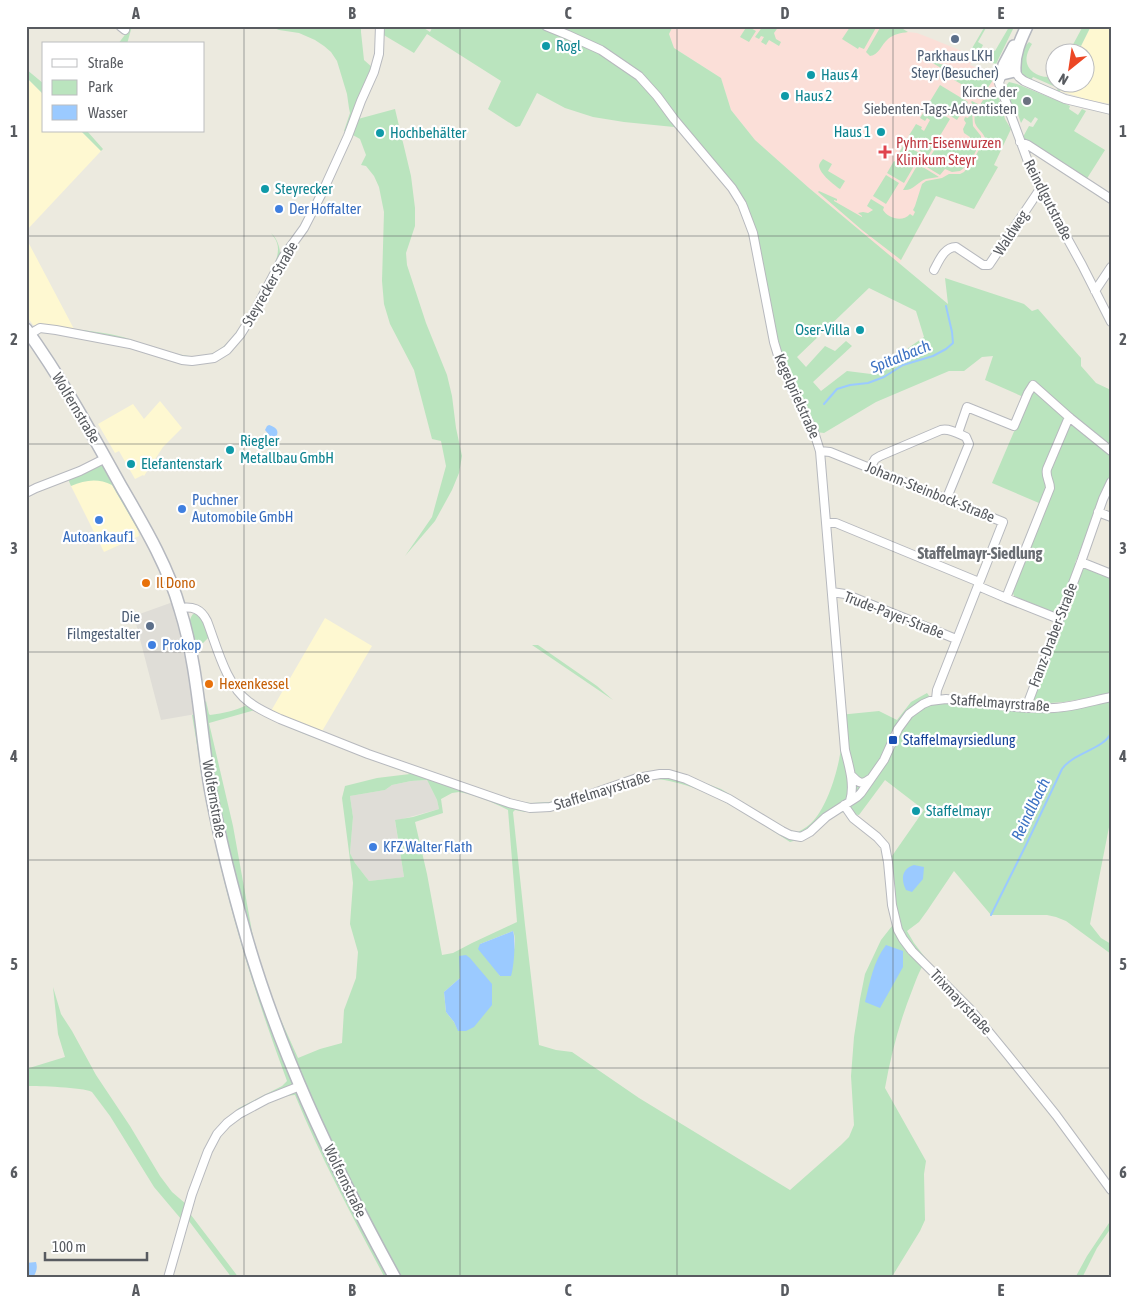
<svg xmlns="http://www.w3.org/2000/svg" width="1137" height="1304" viewBox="0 0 1137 1304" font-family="'Asap Condensed',sans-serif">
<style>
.commercial{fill:#fef8d1}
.industrial{fill:#dfddd7}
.medical{fill:#fbdfd8}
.green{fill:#bae4be;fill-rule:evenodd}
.water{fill:#9bcaff}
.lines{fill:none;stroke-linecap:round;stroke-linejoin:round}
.stream{stroke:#9bcaff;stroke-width:2}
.street-casing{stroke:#b7b9be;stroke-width:10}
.secondary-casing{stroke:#b5b8bf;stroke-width:14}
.street{stroke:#fff;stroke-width:8}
.secondary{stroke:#fff;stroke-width:11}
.grid{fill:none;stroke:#585b60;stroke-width:1;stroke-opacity:0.55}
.service-dot{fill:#5c6f8a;stroke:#fff;stroke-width:2}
.culture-dot{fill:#0f9aa8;stroke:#fff;stroke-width:2}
.worship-dot{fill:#6b7280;stroke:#fff;stroke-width:2}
.health-dot{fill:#e0444e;stroke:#fff;stroke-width:2}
.shop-dot{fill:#3f7fe0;stroke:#fff;stroke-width:2}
.food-dot{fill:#e8710a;stroke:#fff;stroke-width:2}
.transit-dot{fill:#1a4fb4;stroke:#fff;stroke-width:2}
.labels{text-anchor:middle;stroke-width:4.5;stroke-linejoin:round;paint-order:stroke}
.culture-label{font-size:15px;fill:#0d838f;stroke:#fff;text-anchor:start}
.service-label{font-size:15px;fill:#4e5e75;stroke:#fff}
.worship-label{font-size:15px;fill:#5b616d;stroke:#fff;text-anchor:end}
.health-label{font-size:15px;fill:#be3a42;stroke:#fff;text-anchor:start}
.street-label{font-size:15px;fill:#585b60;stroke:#fff}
.shop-label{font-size:15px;fill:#366cbe;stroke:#fff;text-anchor:start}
.food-label{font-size:15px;fill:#c56008;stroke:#fff;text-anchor:start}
.transit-label{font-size:15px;fill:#164399;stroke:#fff;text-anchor:start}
.water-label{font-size:16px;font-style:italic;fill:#3d72c3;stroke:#fff}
.neighbourhood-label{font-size:16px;font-weight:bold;fill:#696d72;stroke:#fff}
.neatline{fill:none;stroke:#585b60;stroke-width:2}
.grid-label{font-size:16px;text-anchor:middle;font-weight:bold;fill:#585b60}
</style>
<rect width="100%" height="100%" fill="#eceadf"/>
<path class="commercial" d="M1091,26H1104L1111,30V104L1089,100L1060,91L1065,83L1084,82V52H1078Z
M26,77L44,95V131H81L101,151L26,231Z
M26,238L74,329L75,332L51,327L33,325L26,315Z
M160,401L182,428L163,447L144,476L143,475L135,479L119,451L115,453L98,424L133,404L144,419Z
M93,470L112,485L138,530L139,536L104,552L71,486L70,478Z
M325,618L372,646L321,733L271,711Z"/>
<path class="industrial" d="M173,602L180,619L196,714L161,720L134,616Z
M427,780L437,800L439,809L395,821L404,877L369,881L355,863L350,853L353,817L350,796L385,790L392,785L411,781Z"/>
<path class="medical" d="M673,26H904L903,29L908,32L917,33L930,38L974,56L970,65L990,73V75L995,77L998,95L1005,119L1011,129L994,165L998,167L974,209L936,196L899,264L809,188L755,140L731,110L721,78L674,48L669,34Z"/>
<path class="green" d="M129,26H132L127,44H118L127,32Z
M269,26H361V32L364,60L373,68L348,133L344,131L350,113L349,108L347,94L337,61L331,52L324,46L315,40L299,33L279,30Z
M382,26H421L430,32L433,26H673L669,34L674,48L721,78L731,110L755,140L809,188L948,304L945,278L1024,304L1032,311L1038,309L1081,358V366L1096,383L1111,390V479L1091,524L1075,563L1111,577V694L1064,702L1035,704L1032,701L1064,617L1014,596L1013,593L1046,506L992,483L1028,399L985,380L993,356L982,357L964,371H949L876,402L824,433L816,432L813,439L777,361L749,235L740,205L732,191L682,132L674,127L624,122L593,117L565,108L537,93L520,126L516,127L488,109L501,81L427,34L414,53L382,34ZM869,288L916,311L924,337L871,374L847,371L821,391L813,382L852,346L846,341L835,351L825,346L806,367L797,357Z
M747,26L756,31L749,42L740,37Z
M763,26H779L774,33L776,39L781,42L779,46L769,40L766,45L761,42L764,37L761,36L759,39L755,37Z
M849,26H877L864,49L859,47L858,49L842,39L850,27Z
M881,26H904L903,29L908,32C901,33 894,34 888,39C881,45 879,55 870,56L866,52Z
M985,26H987L978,42L983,45L979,53L971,50Z
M1083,26H1091L1078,52H1069Z
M1009,27L1013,29L996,64L987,61L986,57L990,49L995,51Z
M1029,42L1032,44C1030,47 1028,51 1027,55C1023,71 1042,80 1054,76V82L1065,83L1060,91H1057L1058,88L1033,77L1031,80L1025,77L1020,73C1020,60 1019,52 1029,42Z
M918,55L940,64L950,66L962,72H972L979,69L990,73V75L995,77L987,89L980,92V93H977L954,80L951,74L926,59L923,60L917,56Z
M26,69L44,84V95L26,77Z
M1009,82L1017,84L1068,105L1070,106L1069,109L1078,115L1082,109L1086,111L1074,131L1105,150L1086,180L1023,139V137L1029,126L1033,127L1038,119L1035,117L1031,123L1024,118L1021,123L1015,106L1010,103L1006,93L1005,87Z
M940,85L968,102L957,120L929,103Z
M996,95H998L1005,119L1011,129L994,165L998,167L974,209L936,196L901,260L862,230L818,192L819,191L837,199V201L834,200V201L862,217V216L858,213L863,212L868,213L873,210L867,206L871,199L884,207L883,210C888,218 902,223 910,214L913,216L915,212L913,210L915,206L922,184L926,181L942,178L949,174H960L964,172L974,159L985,138C983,132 977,129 975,123C973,115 978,110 971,102L972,101L980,105L983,100L990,99Z
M928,105L950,119L928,156L905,142L916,124L922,127L921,129L924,131L930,120L927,118L925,121L920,118Z
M969,105L972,109L973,126L981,136V140L972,159L964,168L960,171L952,172L945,169L940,175L925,166L940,140C950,152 965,154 970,137L964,133L963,129L966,123L964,120L965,117L968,118L969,116L966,115L964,113Z
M395,109L411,176L415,208V226L406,253L407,265L426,323L447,375L452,396L456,428L462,456L459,473L452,490L435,521L405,556L432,517L446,466L441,441L432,439L414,370L390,324L384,304L382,281L384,212L379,187L374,176L366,166L361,165L366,155L360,139L351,134L358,119Z
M81,131H87L103,149L101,151Z
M904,144L921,154L904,183L887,173L894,161L899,164V166L902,168L908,158L905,156L903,158L898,155Z
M823,159L832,164L828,171L845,181L840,189C834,185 820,174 819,166C819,164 821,161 823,159Z
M918,164L939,177C934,178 930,178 926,179C917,182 914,191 903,190Z
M886,175L899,183L886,204L873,196Z
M271,233C278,239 281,250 280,259L235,339L217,355L192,359L75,332L74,329C90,331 107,333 123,337C148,344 186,363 211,354C233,346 250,311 260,292C267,279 282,257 277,243C276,239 273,236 271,233Z
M90,464H102L139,530H138L112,485C98,478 85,480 71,486L68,479L26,497V490L66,472Z
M193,614H197L204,621L210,636L203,643H194C192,634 186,622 193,614Z
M532,645H538L597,686L613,700Z
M927,693L934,703H956L1002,710L1029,712L1111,700V817L1090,924L1101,938L1111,944V954L1066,921L1056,917L1047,915H991L954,871L927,911L919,922L907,931L914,943L927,960C920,968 917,978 913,988C900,1020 891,1054 885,1088L926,1161L924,1174L925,1220L920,1231L893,1275L896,1278H385C353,1218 321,1158 295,1095C280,1096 268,1102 255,1109C245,1114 234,1119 226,1127C210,1143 197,1189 190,1212L191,1215L239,1278H232L189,1221L180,1251L174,1248L181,1219L154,1187L110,1116L92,1092C82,1087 39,1086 26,1086V1069L65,1057L58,1034L53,987L61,1014L72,1031L96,1075L130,1126L160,1176L172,1192L186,1204L220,1126L239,1108L282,1086L287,1081C253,990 225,896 206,801C201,772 197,743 192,715L196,714L206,701L209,714L210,715C224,713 235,711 247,705C283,714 316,731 350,744C406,765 463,783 519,802L532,803L550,802L643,773L661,770L678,773L721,789L782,826L789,830L798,832C804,829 810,825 814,820C828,804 839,768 841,747C842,736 840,725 839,715L879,711L897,720L911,702ZM255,710L270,719L302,733L410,774L377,778L345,786L342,798L353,883L350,924L358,952L356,978L344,1010L342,1043L320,1049L298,1058L276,1009L263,972L253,937L233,826L209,723ZM657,779C707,785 749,816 790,842L800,839L832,816L841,812L859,815L885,780L924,810L892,856L883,853L892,926L881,940L865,974L860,999L854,1037L851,1076L854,1125L849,1137L841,1145L790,1190L639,1098L572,1052L556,1050L539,1045L525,925L513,812L515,810C548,818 578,802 608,792C625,786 641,782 657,779ZM427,780L437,800L439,809L413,817L395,820L404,877L369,881L355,863L350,853L353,817L350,796L385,790L392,785L411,781ZM459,792C476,795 492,802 508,810L517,922L472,943L453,953L442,955L427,874L415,822L443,813L441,799L452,793ZM513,931C519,945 510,962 505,976H500L480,944ZM460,978L458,1030L454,1022L446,1012L444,992Z
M1111,1220V1228L1097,1248L1082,1278H1075L1087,1256Z"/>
<path class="water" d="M269,425C275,427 280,430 276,437H271L265,430L267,426Z
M914,865L924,867L923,879L912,892L906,890C901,880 901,869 914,865Z
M513,931C516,939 514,967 511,976H500L478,949L480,944Z
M886,945L903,951V967L880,1008L865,1002C870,982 873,962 886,945Z
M466,955L470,958L492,984V1005L474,1027L466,1031H458L454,1022L446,1012L444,992L460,978L459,956Z
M36,1262C38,1269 36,1272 33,1278H26V1263Z"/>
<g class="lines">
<path class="stream" d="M824,404L837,389L850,385L868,383L884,377L903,365L933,356L946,349L953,343L952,332L946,306
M991,915L1026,845L1062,769C1073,753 1104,749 1111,733"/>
<g class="street-casing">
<path id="street" d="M120,26L125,30
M546,26L568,35L601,50L639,76L657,96L674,119L732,188L742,204L753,233L774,342L780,362L795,396L814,432L820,451L845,750C849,766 855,785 850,801
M1015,71L1019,77L1024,81L1065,99L1111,110
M1002,74L999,83L1030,167L1040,189L1082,265L1111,322
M1020,142L1028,145L1111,199
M934,270C939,261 944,247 956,247L983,265H989L1040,189
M1095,291L1111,267
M30,334L40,328L56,330L130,344L182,360L192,361L214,358L227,350L240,335L252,316L283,257L304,228L322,193L348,136L361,101L374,72L379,54L380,26
M958,433L967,407L1014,426L1028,393L1033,385L1069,417L1111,451
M820,451L830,452L1003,522L937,690L936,699
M870,468L875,459L880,456L941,430C950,428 959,434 966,437L969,444L946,500
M26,493L36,488L80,471L106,458
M1098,512L1111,517
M826,523H836L979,582
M1081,562L1111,574
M978,586L1006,598
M832,592L845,594L956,639
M180,608C193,606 201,609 207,621C217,647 226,685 249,702C258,709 269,714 280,719L368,754L509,803L530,808L550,807L577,799L637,778L660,774H669L686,779L729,799L782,831L790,835L801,837L810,832L826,817L857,797L861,793L884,760L898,729L909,714L923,704L930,701L946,699C982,702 1018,710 1054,708C1073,707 1092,701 1111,697
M1059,619L1006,598L1050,488C1050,481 1045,476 1047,469L1069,417
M1026,708L1081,562L1103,499L1111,482
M851,775C858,782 861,786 870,779
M844,805L853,818L877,837L885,846L888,862L892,905L898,930L903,939L912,951L970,1009L1007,1054L1056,1115L1111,1190
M168,1278L192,1194L208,1151L217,1134L227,1123L239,1114L267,1099L300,1086"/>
</g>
<g class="secondary-casing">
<path id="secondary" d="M1002,74L1015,71C1014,54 1020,41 1027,26
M1002,74L1004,65L1014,46
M26,329C62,379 92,434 122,488C144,526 168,566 180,609C198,666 200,728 210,787C218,831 229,875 241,918C275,1044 332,1163 395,1278"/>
</g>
<use href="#street" class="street"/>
<use href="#secondary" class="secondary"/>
</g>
<path class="grid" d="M244,26V1278M460,26V1278M677,26V1278M893,26V1278M26,236H1111M26,444H1111M26,652H1111M26,860H1111M26,1068H1111"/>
<g class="service-dot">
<circle cx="955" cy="39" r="5"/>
<circle cx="150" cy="626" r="5"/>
</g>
<g class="culture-dot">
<circle cx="546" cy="46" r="5"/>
<circle cx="811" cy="75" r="5"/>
<circle cx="785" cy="96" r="5"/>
<circle cx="881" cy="132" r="5"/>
<circle cx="380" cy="133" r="5"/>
<circle cx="265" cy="189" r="5"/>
<circle cx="860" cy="330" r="5"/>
<circle cx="230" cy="450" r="5"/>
<circle cx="131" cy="464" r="5"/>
<circle cx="916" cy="811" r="5"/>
</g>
<circle class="worship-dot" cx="1027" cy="101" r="5"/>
<path class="health-dot" d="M882.5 144.5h5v5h5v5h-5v5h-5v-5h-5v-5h5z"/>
<g class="shop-dot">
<circle cx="279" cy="209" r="5"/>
<circle cx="182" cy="509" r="5"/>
<circle cx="99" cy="520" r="5"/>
<circle cx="152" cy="645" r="5"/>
<circle cx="373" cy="847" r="5"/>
</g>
<g class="food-dot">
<circle cx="146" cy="583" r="5"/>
<circle cx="209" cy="684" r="5"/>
</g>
<rect class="transit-dot" x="888" y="735" width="10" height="10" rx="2.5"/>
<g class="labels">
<g class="culture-label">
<text x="556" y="51">Rogl</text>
<text x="821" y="80">Haus 4</text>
<text x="795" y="101">Haus 2</text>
<text x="871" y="137" text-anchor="end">Haus 1</text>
<text x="390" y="138">Hochbehälter</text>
<text x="275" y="194">Steyrecker</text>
<text x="850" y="335" text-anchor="end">Oser-Villa</text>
<text x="240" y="446">Riegler<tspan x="240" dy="17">Metallbau GmbH</tspan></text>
<text x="141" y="469">Elefantenstark</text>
<text x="926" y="816">Staffelmayr</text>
</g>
<g class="service-label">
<text x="955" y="61">Parkhaus LKH<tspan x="955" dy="17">Steyr (Besucher)</tspan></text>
<text x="140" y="622" text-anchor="end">Die<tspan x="140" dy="17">Filmgestalter</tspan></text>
</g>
<g class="worship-label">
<text x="1017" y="97">Kirche der<tspan x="1017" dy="17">Siebenten-Tags-Adventisten</tspan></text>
</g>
<g class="health-label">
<text x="896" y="148">Pyhrn-Eisenwurzen<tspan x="896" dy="17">Klinikum Steyr</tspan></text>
</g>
<g class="street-label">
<text transform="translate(1048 200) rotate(63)" y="5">Reindlgutstraße</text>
<text transform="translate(1011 233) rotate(-57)" y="5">Waldweg</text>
<text transform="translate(270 284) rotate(-60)" y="5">Steyrecker Straße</text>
<text transform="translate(797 396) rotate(66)" y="5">Kegelprielstraße</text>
<text transform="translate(76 408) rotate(59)" y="5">Wolfernstraße</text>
<text transform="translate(930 492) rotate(22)" y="5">Johann-Steinbock-Straße</text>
<text transform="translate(894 615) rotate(21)" y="5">Trude-Payer-Straße</text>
<text transform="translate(1053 635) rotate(-69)" y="5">Franz-Draber-Straße</text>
<text transform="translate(1000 703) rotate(4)" y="5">Staffelmayrstraße</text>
<text transform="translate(602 791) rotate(-17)" y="5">Staffelmayrstraße</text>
<text transform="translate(214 799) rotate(80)" y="5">Wolfernstraße</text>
<text transform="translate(961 1002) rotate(47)" y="5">Trixmayrstraße</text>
<text transform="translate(345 1181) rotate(64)" y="5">Wolfernstraße</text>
</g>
<g class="shop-label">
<text x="289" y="214">Der Hoffalter</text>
<text x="192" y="505">Puchner<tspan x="192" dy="17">Automobile GmbH</tspan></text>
<text x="99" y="542" text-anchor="middle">Autoankauf1</text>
<text x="162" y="650">Prokop</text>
<text x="383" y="852">KFZ Walter Flath</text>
</g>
<g class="food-label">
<text x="156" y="588">Il Dono</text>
<text x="219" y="689">Hexenkessel</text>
</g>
<g class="transit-label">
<text x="903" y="745">Staffelmayrsiedlung</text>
</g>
<g class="water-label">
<text transform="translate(900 356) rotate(-22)" y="6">Spitalbach</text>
<text transform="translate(1030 809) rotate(-64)" y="6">Reindlbach</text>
</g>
<g class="neighbourhood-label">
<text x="980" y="559">Staffelmayr-Siedlung</text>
</g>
</g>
<rect width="1137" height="1304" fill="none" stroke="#ffffff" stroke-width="55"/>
<rect x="42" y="42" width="162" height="90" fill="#ffffff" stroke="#bcbdbf"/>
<rect x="52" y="59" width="25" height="8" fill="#ffffff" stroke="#bcbdbf"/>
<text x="88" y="68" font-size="15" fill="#585b60">Straße</text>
<rect x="52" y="80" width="25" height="15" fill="#bae4be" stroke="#bcbdbf"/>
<text x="88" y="92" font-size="15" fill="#585b60">Park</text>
<rect x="52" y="105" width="25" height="15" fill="#9bcaff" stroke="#bcbdbf"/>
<text x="88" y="118" font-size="15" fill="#585b60">Wasser</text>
<g transform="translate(1070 68) rotate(210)"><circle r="24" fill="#ffffff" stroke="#bcbdbf"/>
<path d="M0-4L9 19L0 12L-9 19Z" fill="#ec4725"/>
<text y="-8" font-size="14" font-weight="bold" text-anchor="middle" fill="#585b60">N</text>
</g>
<path d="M45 1252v8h102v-8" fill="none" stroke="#585b60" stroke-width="2.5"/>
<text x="52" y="1252" font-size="15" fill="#585b60" stroke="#ffffff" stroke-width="4" paint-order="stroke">100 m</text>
<rect x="28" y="28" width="1082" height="1248" class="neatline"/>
<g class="grid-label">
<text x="136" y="19">A</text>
<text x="352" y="19">B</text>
<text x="568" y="19">C</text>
<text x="785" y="19">D</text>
<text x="1001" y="19">E</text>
<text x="14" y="137">1</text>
<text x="1123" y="137">1</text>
<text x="14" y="345">2</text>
<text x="1123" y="345">2</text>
<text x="14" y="554">3</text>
<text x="1123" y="554">3</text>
<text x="14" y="762">4</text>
<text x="1123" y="762">4</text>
<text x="14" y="970">5</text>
<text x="1123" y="970">5</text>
<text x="14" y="1178">6</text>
<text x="1123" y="1178">6</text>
<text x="136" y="1296">A</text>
<text x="352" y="1296">B</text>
<text x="568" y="1296">C</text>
<text x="785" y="1296">D</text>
<text x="1001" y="1296">E</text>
</g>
</svg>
